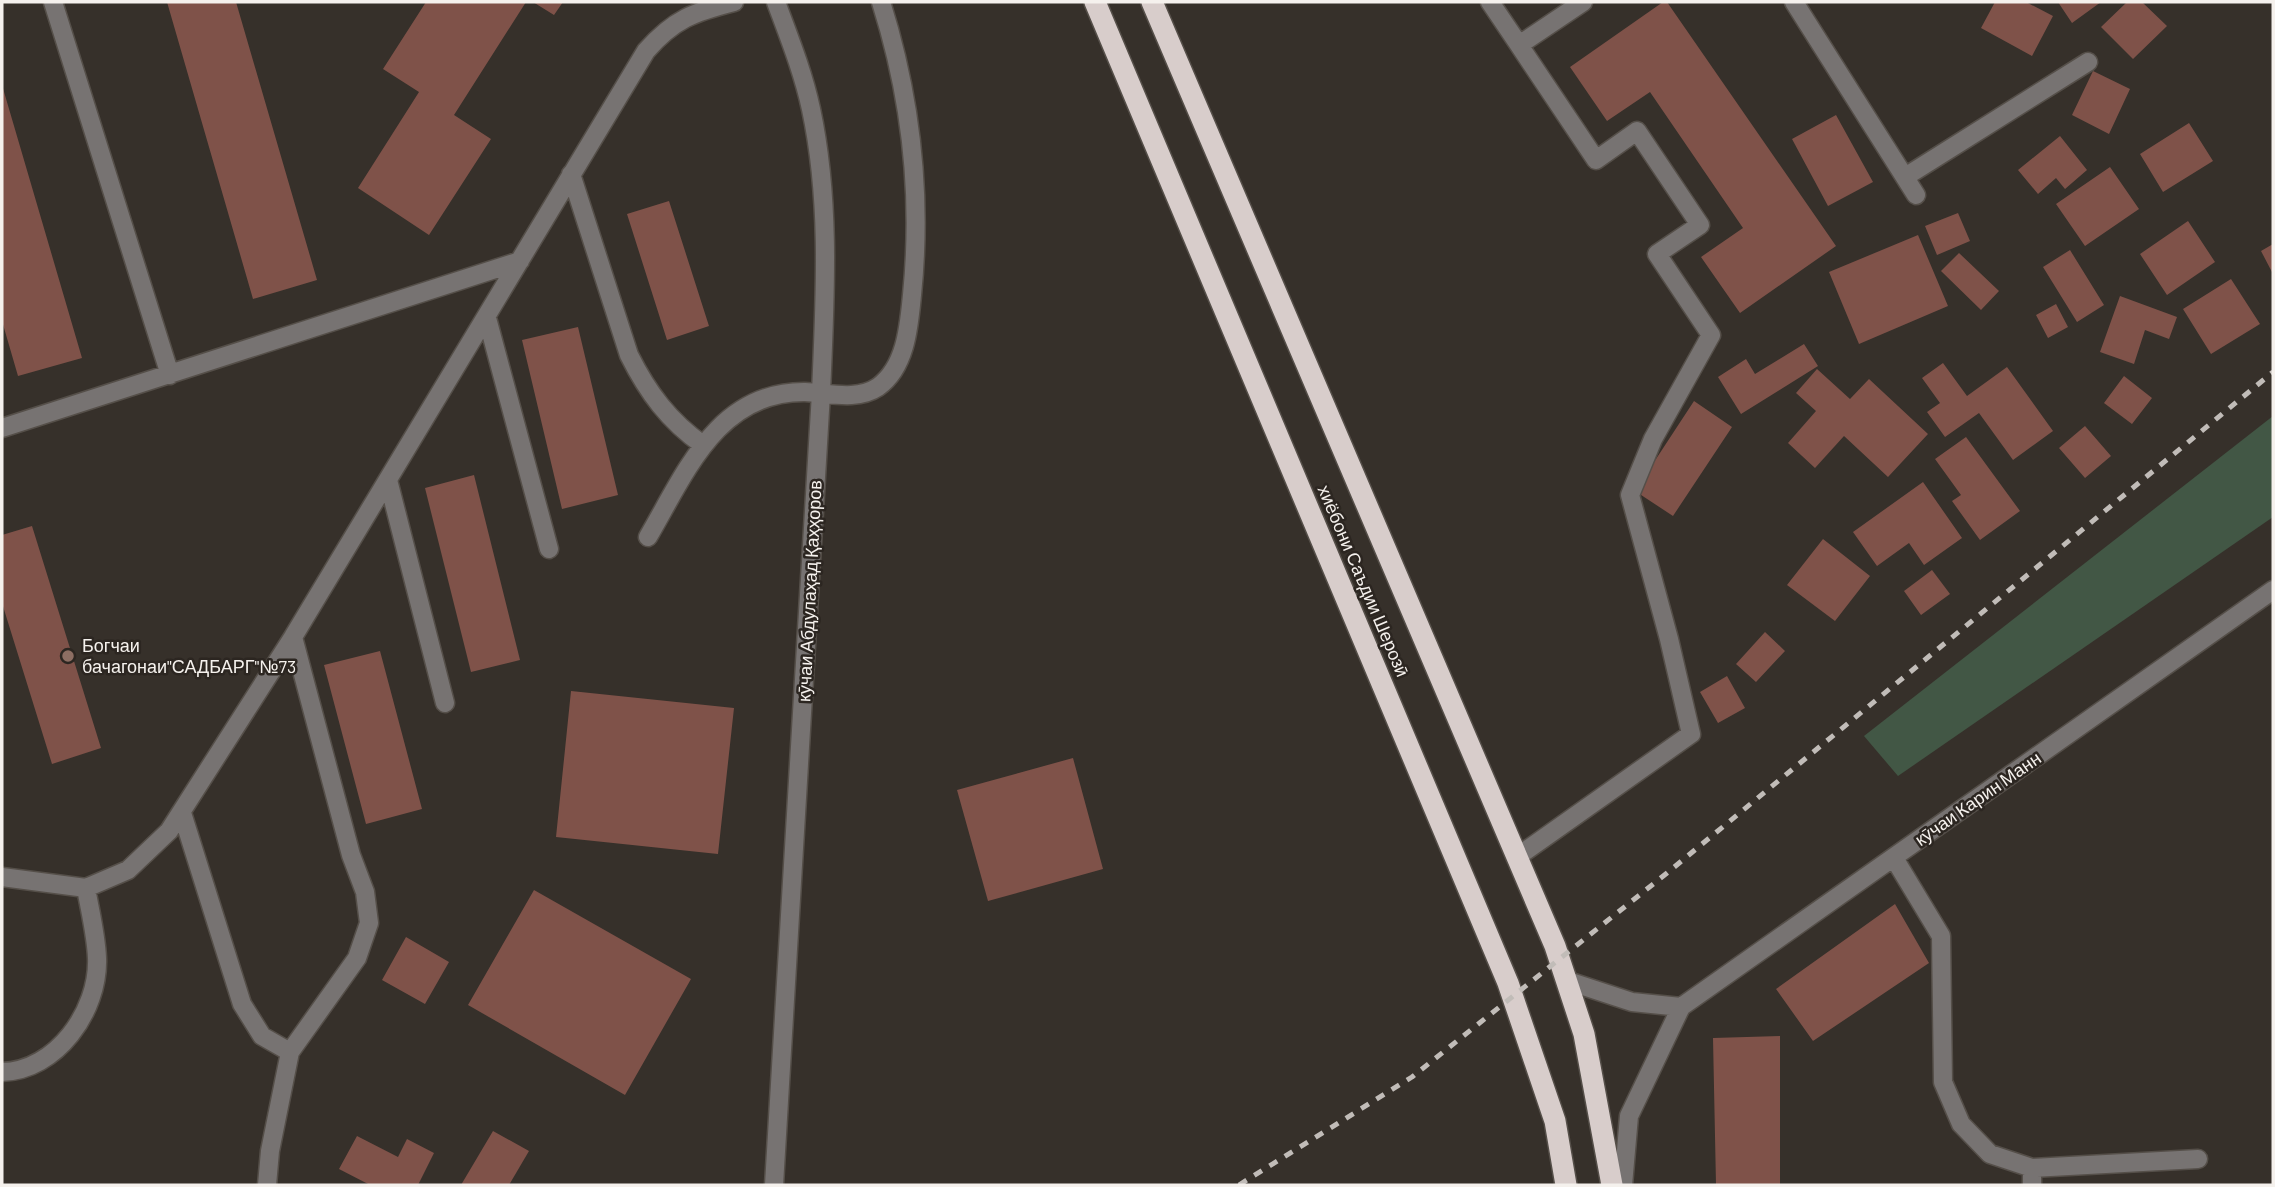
<svg xmlns="http://www.w3.org/2000/svg" width="2275" height="1187" viewBox="0 0 2275 1187" font-family="Barlow,sans-serif">
<style>
.green{fill:#425745}
.building{fill:#7f5249}
.lines{fill:none;stroke-linecap:round;stroke-linejoin:round}
.minor-casing{stroke:#554f49;stroke-width:21}
.highway-casing{stroke:#554f49;stroke-width:24}
.minor{stroke:#777372;stroke-width:18}
.highway{stroke:#d8cdcb;stroke-width:21}
.rail{stroke:#c1bcb8;stroke-width:5;stroke-dasharray:9 9;stroke-linecap:butt}
.education-dot{fill:#8d6e63;stroke:#2c2621;stroke-width:2.5}
.labels{text-anchor:middle;stroke-width:5;stroke-linejoin:round;paint-order:stroke}
.street-label{font-size:18px;fill:#f5f1ed;stroke:#2c2621}
.poi-label{font-size:18px;fill:#f5f1ed;stroke:#2c2621;text-anchor:start}
</style>
<rect width="100%" height="100%" fill="#36302a"/>
<path class="green" d="M2273,416V517L1898,776L1864,736Z"/>
<path class="building" d="M167,2H236L317,280L253,299Z
M426,2H526L454,115L491,139L429,235L358,188L419,92L383,69Z
M533,2H563L554,15Z
M1663,2H1667L1836,246L1740,313L1701,257L1743,228L1650,92L1607,121L1570,67Z
M1995,2H2026L2053,16L2032,56L1981,28Z
M2058,2H2101L2072,23Z
M2127,2H2142L2167,26L2133,59L2101,27Z
M2093,71L2130,89L2109,134L2072,115Z
M2,85L82,358L18,376L2,321Z
M1836,115L1873,182L1828,206L1792,139Z
M2189,123L2213,161L2163,192L2140,154Z
M2060,136L2087,170L2065,189L2056,178L2038,194L2018,170Z
M2110,167L2139,209L2085,246L2056,204Z
M669,201L709,326L667,340L627,214Z
M1958,213L1970,241L1937,255L1925,226Z
M2188,221L2215,262L2167,295L2140,254Z
M1918,235L1948,306L1859,344L1829,272Z
M2273,244V274L2261,251Z
M2070,250L2104,305L2077,322L2043,267Z
M1959,253L1999,291L1981,310L1941,271Z
M2231,279L2260,324L2211,354L2183,309Z
M2120,296L2177,317L2169,339L2145,330L2134,364L2100,352Z
M2056,304L2068,327L2048,338L2036,315Z
M578,327L618,495L562,509L522,340Z
M1804,344L1818,366L1741,414L1718,377L1746,359L1755,374Z
M1943,363L1967,396L2007,367L2053,431L2013,460L1979,413L1945,437L1927,412L1940,403L1922,378Z
M1817,369L1850,399L1869,379L1928,434L1888,477L1844,436L1815,468L1788,443L1816,411L1796,393Z
M2124,376L2152,398L2132,424L2104,403Z
M1694,401L1732,427L1673,516L1635,491Z
M2085,426L2111,456L2085,478L2059,448Z
M1966,437L2020,511L1980,540L1952,501L1961,495L1935,459Z
M474,475L520,660L471,672L425,488Z
M1923,482L1962,538L1924,565L1909,543L1877,566L1853,532Z
M32,526L101,748L52,764L2,603V535Z
M1823,539L1870,576L1835,621L1787,585Z
M1932,570L1950,594L1921,615L1904,591Z
M1765,632L1785,651L1756,682L1736,664Z
M380,651L422,809L366,824L324,665Z
M1727,676L1745,708L1718,723L1700,692Z
M571,691L734,708L718,854L556,837Z
M1073,758L1103,869L988,901L957,790Z
M534,890L691,979L625,1095L468,1005Z
M1895,904L1929,963L1813,1041L1776,989Z
M406,937L449,962L425,1004L382,980Z
M1780,1036V1185H1716L1713,1038Z
M493,1131L529,1151L509,1185H461Z
M357,1136L398,1157L407,1139L434,1153L418,1185H370L339,1169Z"/>
<g class="lines">
<g class="minor-casing">
<path id="minor" d="M53,2L170,375
M1490,2L1519,45
M1794,2L1916,195
M571,174L629,355C648,393 669,421 703,445
M1905,177L2088,62
M487,318L549,549
M2,428L520,261
M388,480L445,703
M648,537C686,472 718,391 805,392C829,393 857,401 878,387C906,367 909,326 912,295C922,196 911,97 881,2
M182,813L242,1004L262,1036L290,1052
M1517,857L1691,734L1669,639L1630,495L1653,439L1711,335L1657,254L1700,225L1637,131L1596,160L1519,45L1583,2
M1894,858L1941,936L1943,1082L1961,1124L1990,1154L2032,1168
M2,877L86,888L128,870L169,831L293,637L646,51C674,19 694,12 734,2
M1568,981L1632,1002L1681,1007L1629,1116L1623,1185
M1681,1007L2273,590
M2,1072C56,1071 99,1011 97,958C96,934 90,911 86,888
M267,1185L270,1151L290,1052L357,958L369,923L365,892L351,855L293,637
M774,1185L821,393C825,299 831,202 811,109C803,72 789,37 776,2
M2032,1185V1168L2198,1159"/>
</g>
<g class="highway-casing">
<path id="highway" d="M1095,2L1508,983L1555,1121L1566,1185
M1152,2L1555,946L1584,1034L1612,1185"/>
</g>
<use href="#minor" class="minor"/>
<use href="#highway" class="highway"/>
<path class="rail" d="M1239,1185L1412,1077L1667,873L2273,372"/>
</g>
<circle class="education-dot" cx="68" cy="656" r="7"/>
<g class="labels">
<g class="street-label">
<text transform="translate(1363 581) rotate(67)" y="6">хиёбони Саъдии Шерозӣ</text>
<text transform="translate(810 591) rotate(-87)" y="6">кӯчаи Абдулаҳад Қаҳҳоров</text>
<text transform="translate(1978 799) rotate(-35)" y="6">кӯчаи Карин Манн</text>
</g>
<g class="poi-label">
<text x="82" y="652">Богчаи<tspan x="82" dy="21">бачагонаи"САДБАРГ"№73</tspan></text>
</g>
</g>
<rect width="2275" height="1187" fill="none" stroke="#f5f1ed" stroke-width="7"/>
</svg>
